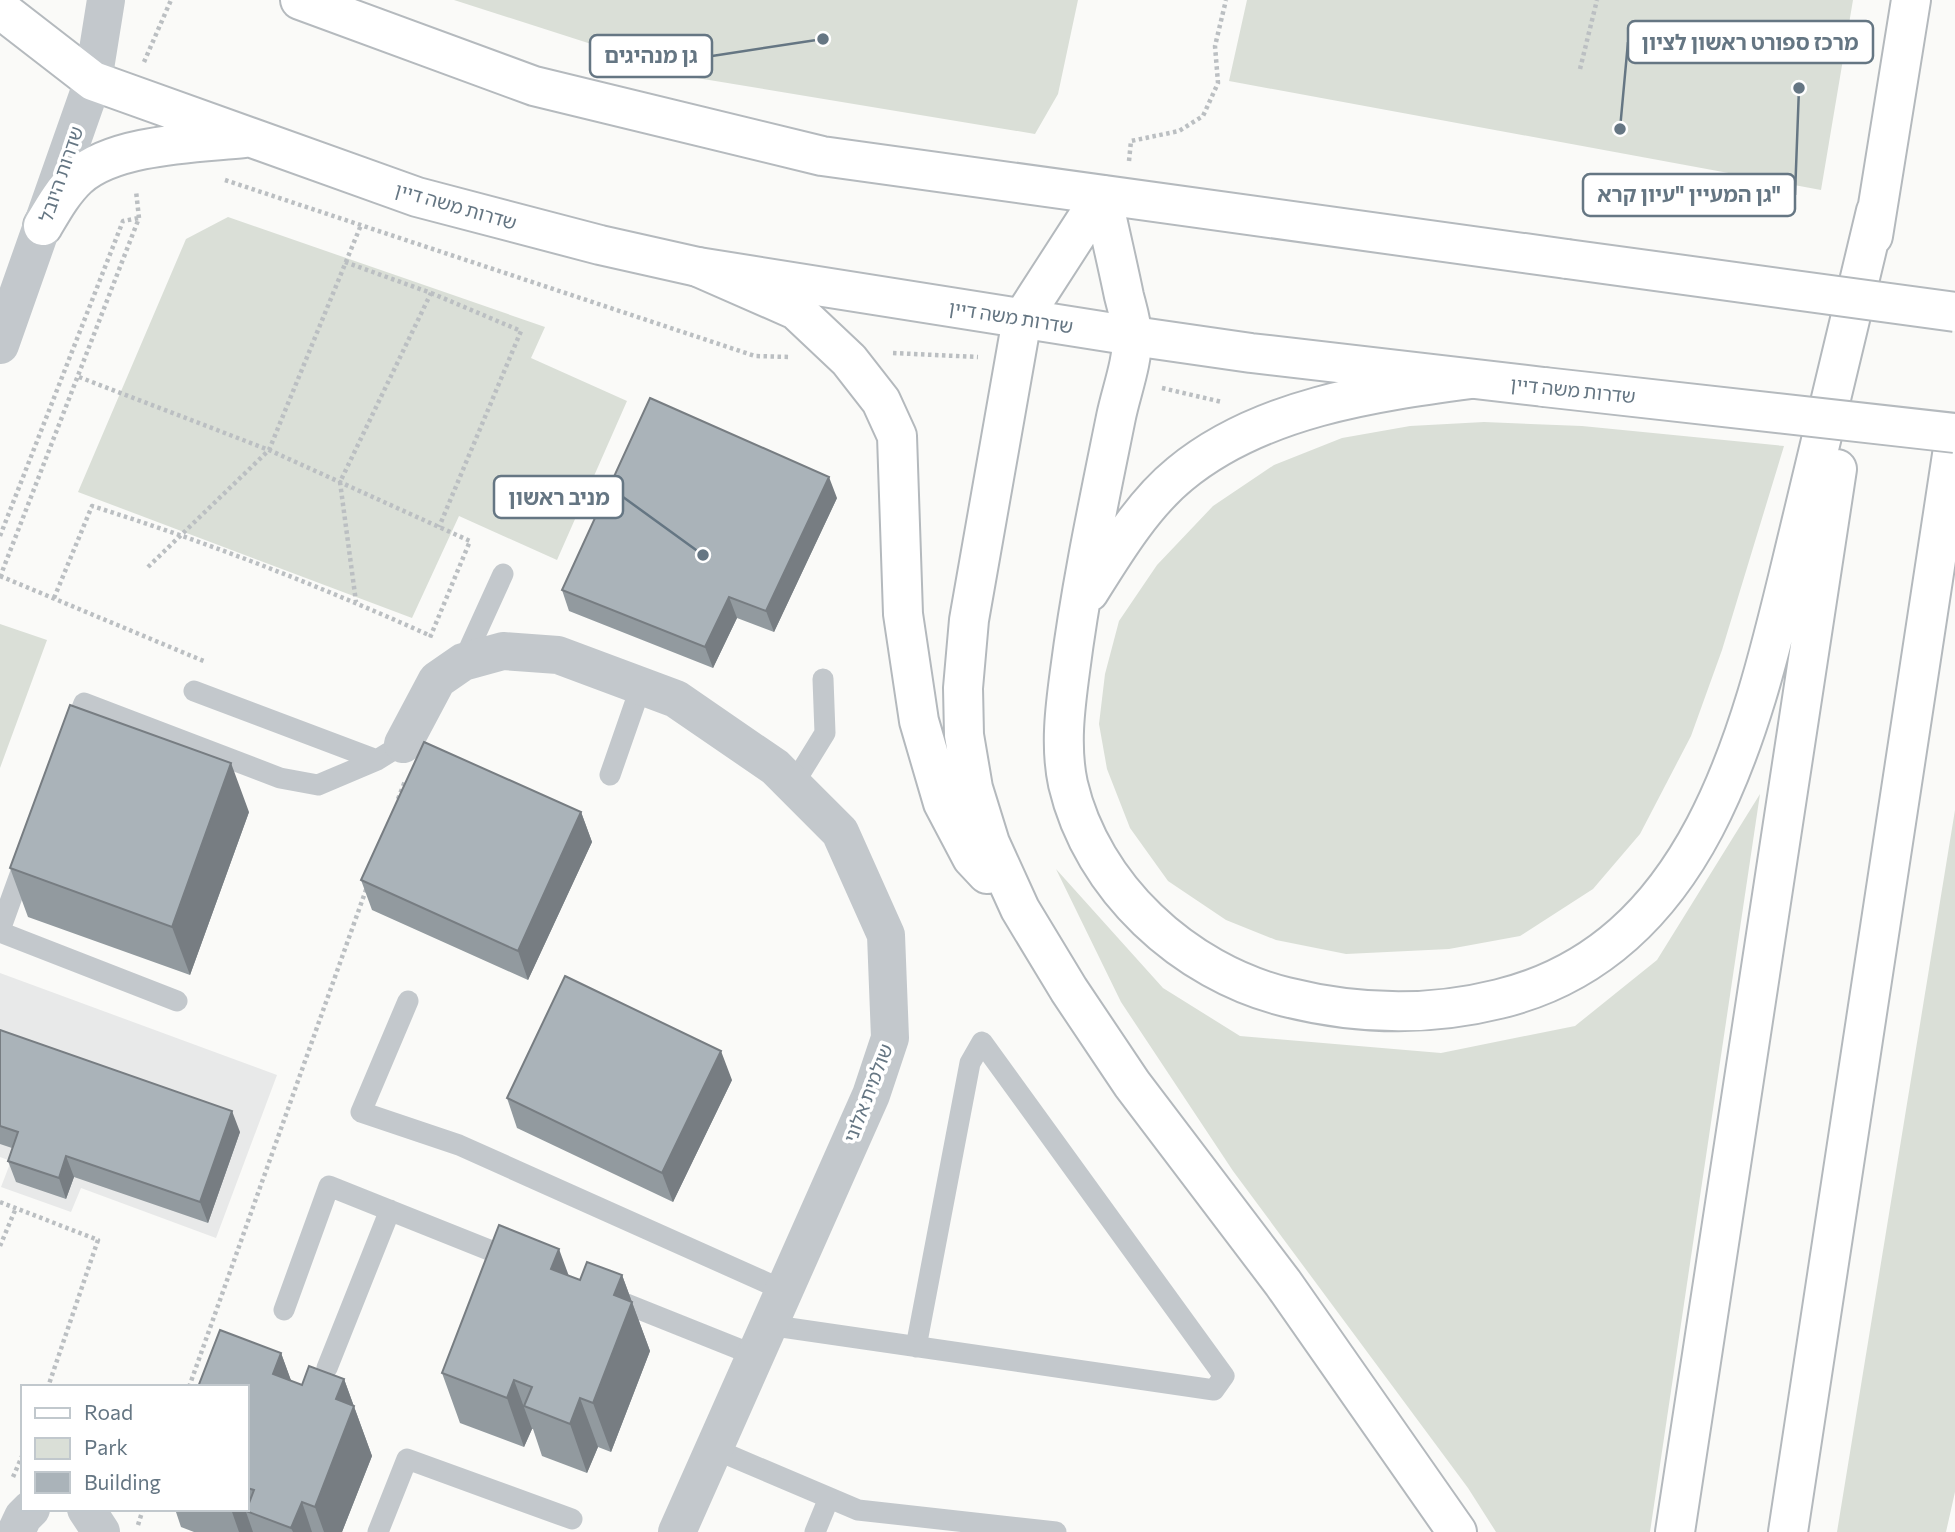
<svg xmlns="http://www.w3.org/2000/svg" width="1955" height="1532" viewBox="0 0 1955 1532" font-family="Commissioner,'Noto Sans Hebrew',sans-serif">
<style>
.built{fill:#e8e9e9}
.green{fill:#dadfd7}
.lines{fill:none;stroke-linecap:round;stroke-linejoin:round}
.primary-casing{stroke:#b5babe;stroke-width:42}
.motorway-casing{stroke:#b4b9bd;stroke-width:42}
.path{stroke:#bbbfc2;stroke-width:4.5;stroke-dasharray:3.5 3.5;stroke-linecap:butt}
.service{stroke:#c3c8cc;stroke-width:21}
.minor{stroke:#c3c8cc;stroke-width:38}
.tertiary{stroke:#c3c8cc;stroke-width:38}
.primary{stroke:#fff;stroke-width:38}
.motorway{stroke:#fff;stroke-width:38}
.primary-bridge-casing{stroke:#b5babe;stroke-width:42;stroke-linecap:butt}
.primary-bridge{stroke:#fff;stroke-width:38}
.wall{fill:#929a9f}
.shaded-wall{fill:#777d82}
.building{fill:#aab3b9;stroke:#777d82;stroke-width:2}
.labels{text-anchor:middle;stroke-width:7;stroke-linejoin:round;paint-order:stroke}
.street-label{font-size:19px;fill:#657683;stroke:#fff}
.leader{fill:none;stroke:#657683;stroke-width:2.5}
.callout-dot{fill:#657683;stroke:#fff;stroke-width:2.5}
.callout{fill:#fff;stroke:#657683;stroke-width:2.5}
.callout-label{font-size:21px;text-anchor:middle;font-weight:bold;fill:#657683}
</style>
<rect width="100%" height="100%" fill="#fafaf8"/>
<path class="built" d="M0,973L277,1075L216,1238L81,1188L71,1212L1,1187L11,1161L0,1157Z"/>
<path class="green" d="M454,0H1078L1058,94L1035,134L697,78Z
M1247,0H1853L1821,190L1229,81Z
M228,217L545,327L531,358L627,401L557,560L459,516L412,618L78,492L186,239Z
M1484,422L1582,426L1784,446L1722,650L1691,736L1640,834L1593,889L1520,936L1449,949L1346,954L1276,940L1226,920L1168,881L1130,828L1107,769L1099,724L1105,674L1119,621L1157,565L1213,506L1274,465L1342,438L1410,426Z
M0,624L47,640L0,768Z
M1760,794L1650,1532H1496L1468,1488L1233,1171L1121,1002L1056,869L1163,988L1240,1036L1441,1053L1575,1026L1657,960Z
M1955,810V1492L1946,1532H1837Z"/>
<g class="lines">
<g class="primary-casing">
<path id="primary" d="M300,0L534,86L822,156L1567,259
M0,9L93,81L417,197L600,245L698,267L1133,336L1251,353L1544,387
M43,226C53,209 63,191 78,177C115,144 196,143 244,138"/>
</g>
<g class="motorway-casing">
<path id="motorway" d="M1102,195C1109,229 1117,262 1124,296C1127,308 1132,323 1132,336C1133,362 1121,392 1116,417C1099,501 1081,585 1070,671C1065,708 1060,747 1068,784C1092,887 1184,972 1286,997C1358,1015 1427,1017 1499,999C1709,948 1755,713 1799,532C1825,425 1851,318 1876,211
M1102,195L1022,319L969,620L963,688L964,735L973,788L990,843L1020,909L1069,990L1132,1084L1283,1283L1457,1532
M1873,236L1911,0
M698,267L796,310L849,360L881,401L897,436L903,614L919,721L943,803L972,858L987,874
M1089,592C1114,552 1143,504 1180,474C1260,408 1373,392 1471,379
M1675,1532L1837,469
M1788,1532L1955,435"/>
</g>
<path class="path" d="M144,62L171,0
M1580,69L1597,0
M1129,161L1131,141L1179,131L1203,116L1218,83L1215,46L1226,0
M225,180L755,356L790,357
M345,262L431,293L340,482L356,602
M431,293L521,331L439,527
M893,353L978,357
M79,377L269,450L470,541L429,640
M1162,388L1222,402
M0,536L123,221L139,218
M148,567L269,450L361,225
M0,576L206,662
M0,577L139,218L136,191
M54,598L92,506C207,542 320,586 431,636
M398,799L405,781
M0,1202L98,1240L48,1387
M0,1246L16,1208
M189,1387L367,887
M13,1477L23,1454
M138,1525L143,1509"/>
<path class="service" d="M463,662L503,574
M194,691L377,760
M71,736L84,703L280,778L318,785L377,760L403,744
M610,775L641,686
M793,785L825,733L823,679
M0,930L26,858
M0,932L177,1001
M408,1001L361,1112L459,1145L783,1290
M609,1297L754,1355
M284,1310L329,1186L514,1260
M768,1325L1214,1390L1224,1376L982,1042L970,1063L916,1347
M327,1368L390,1210
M712,1448L858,1510L1056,1532
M378,1532L407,1459L572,1519
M815,1532L829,1498"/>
<path class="minor" d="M403,744L437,680L463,662L503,651L558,655L676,699L775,767L840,832L886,935L890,1038L871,1095L677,1532
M86,1509L101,1532
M16,1532L23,1517L31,1509"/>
<path class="tertiary" d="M0,345L93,81L106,0"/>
<use href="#primary" class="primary"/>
<use href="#motorway" class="motorway"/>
<g class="primary-bridge-casing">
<path id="primary-bridge" d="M1567,259L1955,312
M1544,387L1955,433"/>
</g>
<use href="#primary-bridge" class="primary-bridge"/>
</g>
<path class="wall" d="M837,498L774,632L737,618L713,668L569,611L562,590Z
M249,812L190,975L28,917L10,868Z
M581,812L592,842L528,980L372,910L361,880Z
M0,1030L240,1132L208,1223L74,1177L66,1199L16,1182L8,1161L12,1148L0,1144Z
M732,1080L673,1202L517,1128L507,1098Z
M622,1275L650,1351L611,1452L598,1447L587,1473L542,1456L533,1429H532L524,1447L460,1423L442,1373L569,1276L580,1280Z
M281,1353L291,1381L302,1385L344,1379L372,1456L342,1532H194L181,1527L175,1509H247V1387Z"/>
<path class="shaded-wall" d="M829,477L837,498L774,632L766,611Z
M729,597L737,618L713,668L705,647Z
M231,763L249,812L190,975L172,927Z
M581,812L592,842L528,980L518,951Z
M721,1051L732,1080L673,1202L662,1173Z
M232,1111L240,1132L208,1223L200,1202Z
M66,1156L74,1177L66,1199L59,1178Z
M559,1249L577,1298L551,1269Z
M622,1275L650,1351L611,1452L593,1403L614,1295Z
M281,1353L299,1402L273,1374Z
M344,1379L372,1456L342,1532H324L315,1507L336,1399Z
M514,1380L532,1429L524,1447L507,1398Z
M580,1398L598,1447L587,1473L570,1424Z
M302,1502L312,1532H293L291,1528Z
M231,1509H245L253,1532H239Z"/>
<path class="building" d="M650,398L829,477L766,611L729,597L705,647L562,590Z
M70,705L231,763L172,927L10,868Z
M424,742L581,812L518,951L361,880Z
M565,976L721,1051L662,1173L507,1098Z
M0,1030L232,1111L200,1202L66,1156L59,1178L8,1161L18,1132L0,1126Z
M499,1225L559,1249L551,1269L580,1280L587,1262L622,1275L614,1295L632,1302L593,1403L580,1398L570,1424L524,1406L532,1387L514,1380L507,1398L442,1373Z
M220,1330L281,1353L273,1374L302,1385L309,1366L344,1379L336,1399L354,1406L315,1507L302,1502L291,1528L246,1511L254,1490L247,1488V1387H198Z"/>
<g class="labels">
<g class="street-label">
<text transform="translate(61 174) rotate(-71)" y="7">שדרות היובל</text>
<text transform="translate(456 206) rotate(16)" y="7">שדרות משה דיין</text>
<text transform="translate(1011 317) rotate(9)" y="7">שדרות משה דיין</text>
<text transform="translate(1573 390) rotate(6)" y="7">שדרות משה דיין</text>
<text transform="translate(868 1093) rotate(-69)" y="7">שולמית אלוני</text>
</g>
</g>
<path class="leader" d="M1620 129L1628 42M823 39L712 56M1799 88L1795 195M703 555L623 497"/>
<g class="callout-dot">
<circle cx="1620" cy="129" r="7"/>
<circle cx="823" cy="39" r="7"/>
<circle cx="1799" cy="88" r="7"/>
<circle cx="703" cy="555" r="7"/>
</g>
<g class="callout">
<rect x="1628" y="21" width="245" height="42" rx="7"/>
<rect x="590" y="35" width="122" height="42" rx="7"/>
<rect x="1583" y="174" width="212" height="42" rx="7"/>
<rect x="494" y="476" width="129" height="42" rx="7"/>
</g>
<g class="callout-label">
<text x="1750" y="50">מרכז ספורט ראשון לציון</text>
<text x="651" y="63">גן מנהיגים</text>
<text x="1689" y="202">גן המעיין "עיון קרא"</text>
<text x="559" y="505">מניב ראשון</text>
</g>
<rect x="21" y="1385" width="228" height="126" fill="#ffffff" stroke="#c1c8cd" stroke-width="2"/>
<rect x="35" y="1408" width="35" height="10" fill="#ffffff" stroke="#c1c8cd" stroke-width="2"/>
<text x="84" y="1420" font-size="21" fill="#657683">Road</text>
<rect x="35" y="1438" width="35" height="21" fill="#dadfd7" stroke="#c1c8cd" stroke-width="2"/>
<text x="84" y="1455" font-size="21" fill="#657683">Park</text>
<rect x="35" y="1472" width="35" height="21" fill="#aab3b9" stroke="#c1c8cd" stroke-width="2"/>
<text x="84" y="1490" font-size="21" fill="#657683">Building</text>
</svg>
